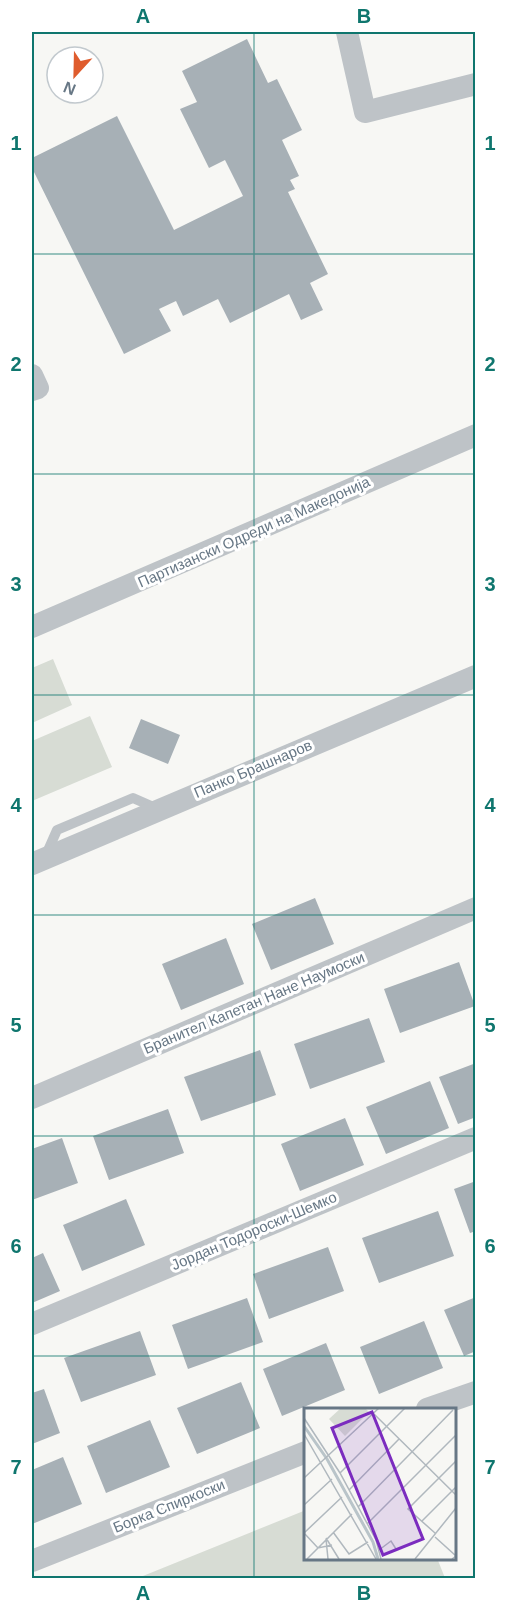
<svg xmlns="http://www.w3.org/2000/svg" width="507" height="1610" viewBox="0 0 507 1610" font-family="Helvetica,sans-serif">
<style>
.green{fill:#d7dcd4}
.building{fill:#a7b0b6}
.lines{fill:none;stroke-linecap:round;stroke-linejoin:round}
.service{stroke:#bec3c7;stroke-width:10}
.minor{stroke:#bec3c7;stroke-width:22}
.grid{fill:none;stroke:#0f766e;stroke-width:1.5;stroke-opacity:0.55}
.labels{text-anchor:middle;stroke-width:6;stroke-linejoin:round;paint-order:stroke}
.street-label{font-size:15px;fill:#677785;stroke:#fff}
.inset-river{fill:none;stroke:#b9c4c9;stroke-width:3}
.inset-road{fill:none;stroke:#b0b8be;stroke-width:1.5}
.view{fill:#7b2cbf;fill-opacity:0.15;stroke:#7b2cbf;stroke-width:3}
.inset-edge{fill:none;stroke:#677785;stroke-width:3}
.neatline{fill:none;stroke:#0f766e;stroke-width:2}
.grid-label{font-size:20px;text-anchor:middle;font-weight:bold;fill:#0f766e}
</style>
<rect width="100%" height="100%" fill="#f7f7f4"/>
<path class="green" d="M53,659L72,705L32,723V668Z
M90,716L112,767L32,801V741Z
M306,1510V1558H437L445,1578H138Z"/>
<path class="building" d="M247,39L268,83L277,79L302,130L282,140L299,176L290,180L295,189L288,192L328,274L310,283L323,310L301,320L289,294L230,323L218,299L183,316L176,301L159,309L171,331L124,354L32,168V158L117,116L174,230L243,196L225,160L209,168L180,109L197,102L182,71Z
M141,719L180,735L168,764L129,748Z
M315,898L334,944L271,970L252,924Z
M226,938L244,984L181,1010L162,964Z
M459,962L475,1006L400,1033L384,989Z
M369,1018L385,1062L310,1089L294,1044Z
M260,1050L276,1095L201,1121L184,1077Z
M476,1063V1117L458,1124L439,1077Z
M430,1081L449,1128L386,1154L366,1107Z
M168,1109L184,1153L109,1180L93,1136Z
M345,1118L364,1165L300,1191L281,1144Z
M62,1138L78,1183L32,1200V1149Z
M476,1181V1231L470,1233L454,1189Z
M126,1199L145,1245L82,1271L63,1225Z
M438,1211L454,1256L379,1283L362,1238Z
M328,1247L344,1291L269,1319L253,1274Z
M43,1253L60,1291L32,1303V1258Z
M476,1297V1351L464,1356L444,1310Z
M247,1298L263,1342L188,1369L172,1325Z
M424,1321L443,1368L379,1394L360,1347Z
M140,1331L156,1375L81,1402L64,1358Z
M326,1343L345,1390L282,1416L263,1369Z
M241,1382L260,1428L197,1454L177,1408Z
M44,1389L60,1433L32,1444V1393Z
M150,1420L170,1467L106,1493L87,1446Z
M63,1457L82,1504L32,1524V1470Z"/>
<g class="lines">
<path class="service" d="M46,855L57,830L133,798L158,809"/>
<path class="minor" d="M347,32L365,112L476,84
M32,375L38,388L32,390
M32,627L476,435
M32,864L476,676
M32,1098L476,908
M32,1324L476,1138
M427,1409L476,1392
M32,1561L306,1452"/>
</g>
<path class="grid" d="M254,32V1578M32,254H476M32,474H476M32,695H476M32,915H476M32,1136H476M32,1356H476"/>
<g class="labels">
<g class="street-label">
<text transform="translate(254 532) rotate(-24)" y="5">Партизански Одреди на Македонија</text>
<text transform="translate(253 769) rotate(-23)" y="5">Панко Брашнаров</text>
<text transform="translate(254 1003) rotate(-23)" y="5">Бранител Капетан Нане Наумоски</text>
<text transform="translate(254 1231) rotate(-23)" y="5">Јордан Тодороски-Шемко</text>
<text transform="translate(169 1506) rotate(-22)" y="5">Борка Спиркоски</text>
</g>
</g>
<g transform="translate(304 1408)">
<rect width="152" height="152" fill="#f7f7f4"/>
<path d="M37,0H61L65,4L41,28L25,11Z" fill="#d7dcd4"/>
<path class="inset-river" d="M0,18L23,51L69,134L74,151"/>
<path class="inset-road" d="M70,6L152,87M0,10L36,65L72,132L77,151M0,26L72,151M36,65L101,0M0,70L75,0M45,82L95,31M0,97L28,71M54,99L149,2M118,113L152,79M63,116L152,27M29,124L45,146L64,134M0,125L38,89M0,125L14,140L28,137M131,125L104,101L152,53M131,129L152,148L148,151M22,130L35,151M22,131L24,151M75,142L87,133L92,141M3,151L48,106M111,151L152,100"/>
<path class="view" d="M68,4L119,131L79,147L28,20Z"/>
<rect width="152" height="152" class="inset-edge"/>
</g>
<rect width="507" height="1610" fill="none" stroke="#ffffff" stroke-width="66"/>
<g transform="translate(75 75) rotate(202)"><circle r="28" fill="#ffffff" stroke="#c2c9ce" stroke-width="1.5"/>
<path d="M0-4.5L10 22L0 15L-10 22Z" fill="#df5c2d"/>
<text y="-9" font-size="16" font-weight="bold" text-anchor="middle" fill="#677785">N</text>
</g>
<rect x="33" y="33" width="441" height="1544" class="neatline"/>
<g class="grid-label">
<text x="143" y="23">A</text>
<text x="364" y="23">B</text>
<text x="16" y="150">1</text>
<text x="490" y="150">1</text>
<text x="16" y="371">2</text>
<text x="490" y="371">2</text>
<text x="16" y="591">3</text>
<text x="490" y="591">3</text>
<text x="16" y="812">4</text>
<text x="490" y="812">4</text>
<text x="16" y="1032">5</text>
<text x="490" y="1032">5</text>
<text x="16" y="1253">6</text>
<text x="490" y="1253">6</text>
<text x="16" y="1474">7</text>
<text x="490" y="1474">7</text>
<text x="143" y="1600">A</text>
<text x="364" y="1600">B</text>
</g>
</svg>
